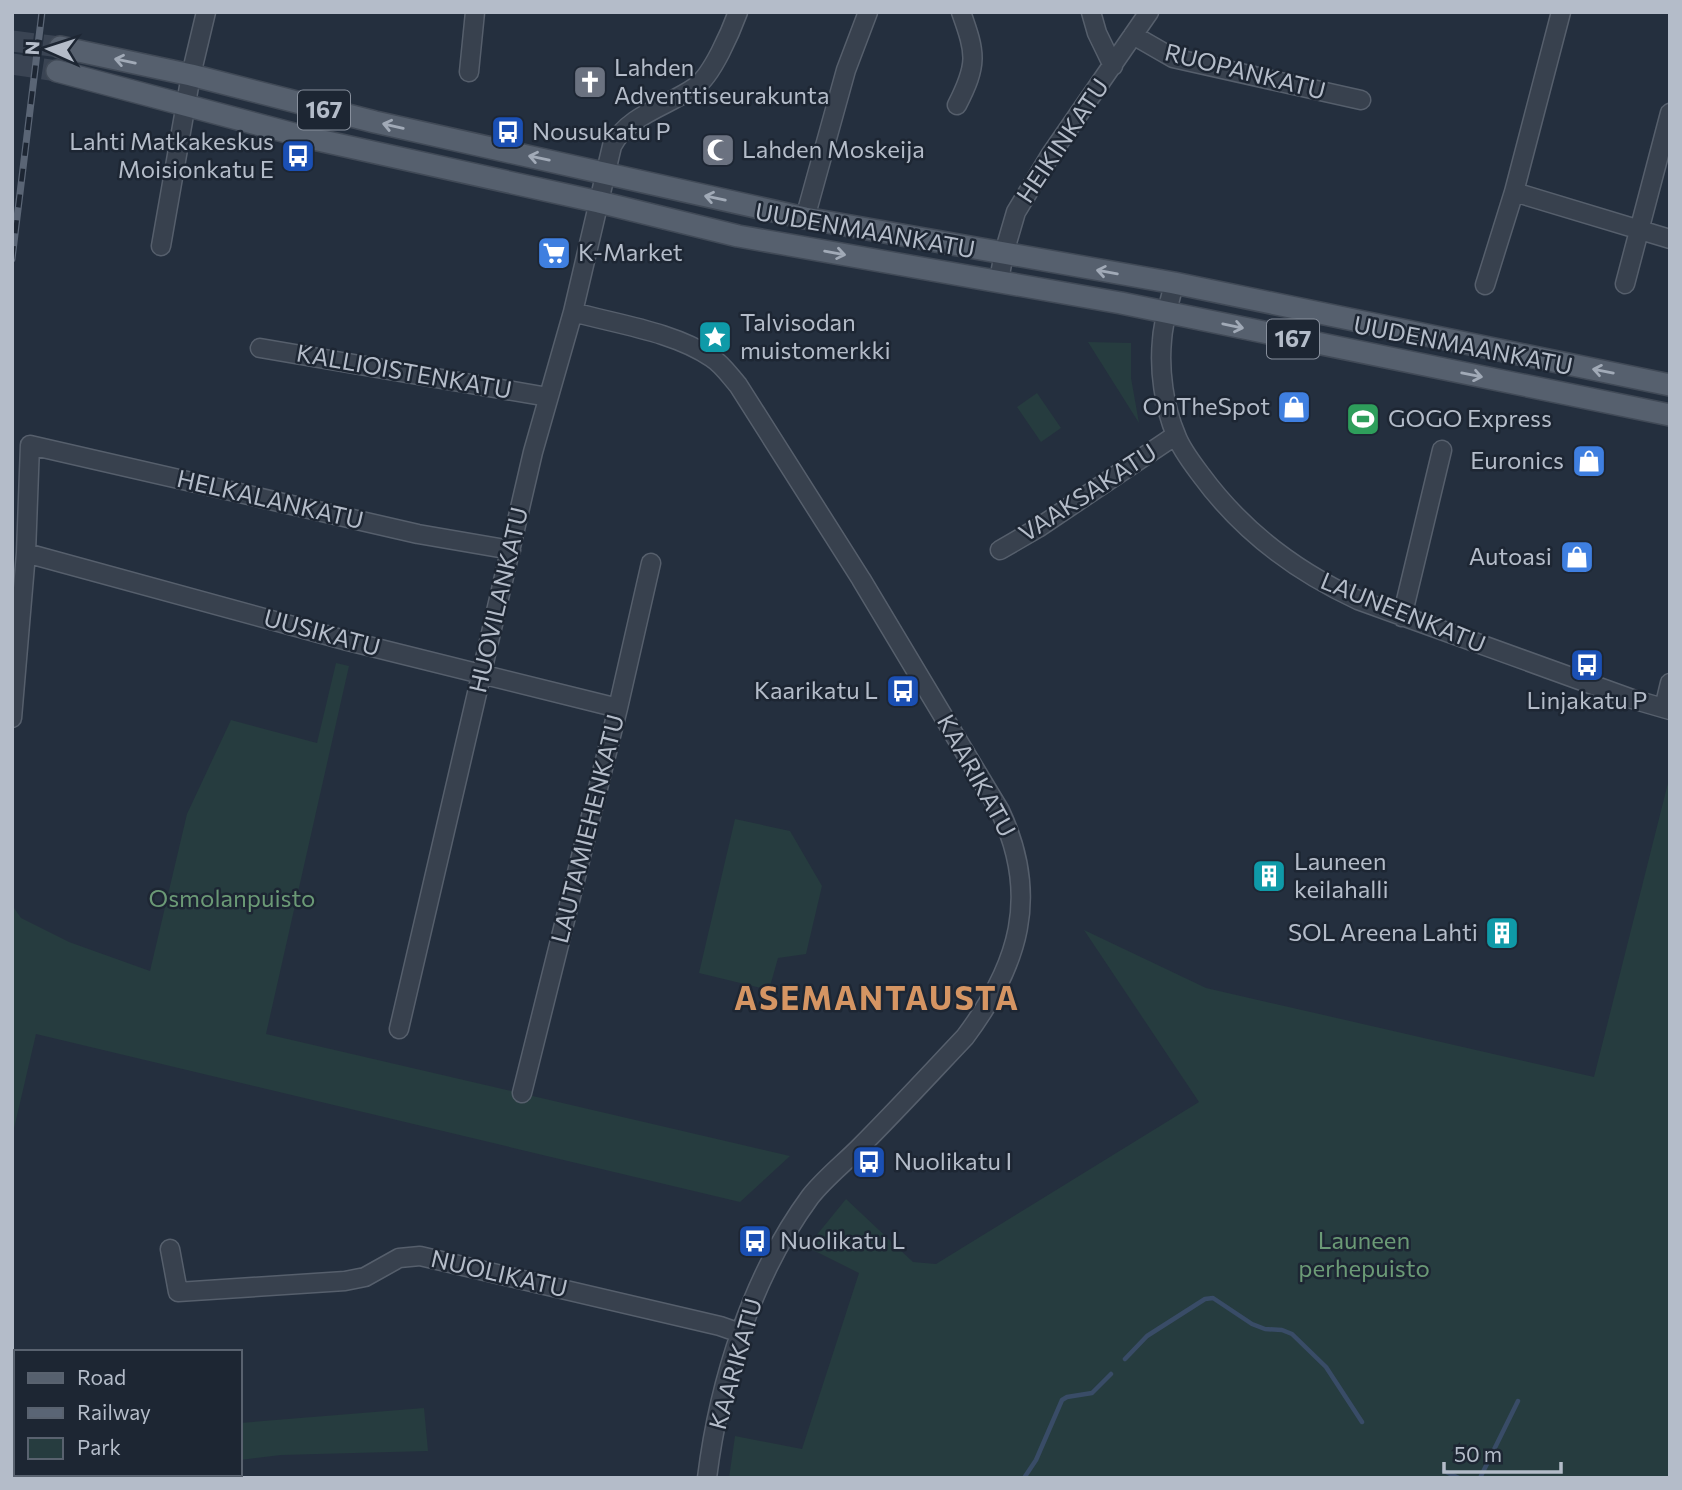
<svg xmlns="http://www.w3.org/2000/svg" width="1682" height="1490" viewBox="0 0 1682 1490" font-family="Commissioner,sans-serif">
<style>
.green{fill:#263c3f}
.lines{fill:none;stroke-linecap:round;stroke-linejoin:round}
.stream{stroke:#394c67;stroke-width:4.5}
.major-tunnel{stroke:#3a4453;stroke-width:21;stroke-dasharray:21 10;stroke-linecap:butt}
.minor-casing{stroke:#565f6c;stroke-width:21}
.major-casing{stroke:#414a57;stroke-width:24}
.minor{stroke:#38414e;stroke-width:18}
.major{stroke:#56606e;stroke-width:21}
.rail-casing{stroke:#5a6575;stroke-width:7}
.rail{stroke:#1d2633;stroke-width:4.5;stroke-dasharray:13;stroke-linecap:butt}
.oneway{stroke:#a1aab7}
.labels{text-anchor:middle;stroke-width:5;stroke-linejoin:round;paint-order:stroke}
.shield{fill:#1d2633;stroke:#878f9c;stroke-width:2}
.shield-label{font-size:23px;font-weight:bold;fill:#b4bcc9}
.poi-label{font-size:24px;fill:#b4bcc9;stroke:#1d2633;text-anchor:start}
.street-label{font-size:24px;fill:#b4bcc9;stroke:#1d2633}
.park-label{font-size:24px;fill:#6b9a76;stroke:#1d2633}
.district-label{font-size:32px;font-weight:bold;letter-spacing:2px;fill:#d59563;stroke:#1d2633}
</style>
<rect width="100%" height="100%" fill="#242f3e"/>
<path class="green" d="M1088,342L1131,343V378L1139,423Z
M1037,393L1061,428L1041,442L1017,407Z
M336,663L349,666L266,1034L790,1156L740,1202L36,1034L12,1137V905L21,918L69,942L150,971L187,814L231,720L317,743Z
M1670,775V1478H729L735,1436L802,1449L859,1273L807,1247L846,1199L913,1262L936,1264L1199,1102L1084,930L1206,988L1594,1077Z
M735,819L790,831L822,886L806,954L778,958L769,990L699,973Z
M12,1380L16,1382V1474H34V1478H12Z
M424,1408L428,1451L281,1455L240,1460V1423Z
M38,1474H148V1478H38Z"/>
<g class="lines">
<path class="stream" d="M1125,1359L1147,1336L1205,1299L1213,1298L1252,1324L1265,1329L1282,1330L1292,1334L1326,1367L1362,1422
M1444,1471L1459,1478
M1024,1478L1036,1460L1062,1400L1067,1397L1092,1393L1111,1374
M1480,1478L1518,1401"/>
<path class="major-tunnel" d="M12,41L60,47
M12,64L57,71"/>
<g class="minor-casing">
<path id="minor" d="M1091,12L1097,33L1113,66
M1133,35L1173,58L1361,100
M469,72L475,12
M957,105C978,64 976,54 961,12
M1514,192L1670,239
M805,218L846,70L868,12
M161,246L191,75L206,12
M999,280L1004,253L1016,212L1051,154L1149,12
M1174,283C1170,302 1163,321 1162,340C1159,370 1164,407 1176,435C1181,449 1192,463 1201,475C1242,531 1295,571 1358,600L1632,699L1670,710
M1625,284L1670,113
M1485,285L1514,192L1561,12
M573,312C616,324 675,332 712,358C722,364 730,376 738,385L861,579L1000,811C1040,896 1019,965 965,1037C930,1074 895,1112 859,1148C843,1164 824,1179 810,1197C752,1276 719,1381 707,1478
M260,348L548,397
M1000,550L1038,528L1176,435
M26,553L348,641L618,708
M1402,617L1442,450
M1664,708L1670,683
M12,718L26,553L30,445L418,534L511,550
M399,1029L533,452L573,312L612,146C628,115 668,106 695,87C712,76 731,31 738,12
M522,1093L618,708L651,563
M170,1249L178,1292L345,1281L365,1277L399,1258L420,1256L720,1326L740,1333"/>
</g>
<g class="major-casing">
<path id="major" d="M60,47L191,75L375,122L805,218L1174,283L1670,385
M57,71L309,138L599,202L738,236L1121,303L1670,415"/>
</g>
<use href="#minor" class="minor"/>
<use href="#major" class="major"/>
<g class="rail-casing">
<path id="rail" d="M12,259L42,12"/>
</g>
<use href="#rail" class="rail"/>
</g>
<defs><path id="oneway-shaft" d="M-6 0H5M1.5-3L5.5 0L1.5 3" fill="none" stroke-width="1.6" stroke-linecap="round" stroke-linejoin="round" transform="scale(1.75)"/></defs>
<g class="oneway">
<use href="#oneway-shaft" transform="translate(125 61) rotate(-168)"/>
<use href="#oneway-shaft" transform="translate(393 126) rotate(-167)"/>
<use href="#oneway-shaft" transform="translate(539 158) rotate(-168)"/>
<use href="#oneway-shaft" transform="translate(715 198) rotate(-168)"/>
<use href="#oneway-shaft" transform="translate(835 253) rotate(10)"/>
<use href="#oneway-shaft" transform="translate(1107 272) rotate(-170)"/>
<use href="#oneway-shaft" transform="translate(1233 326) rotate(12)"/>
<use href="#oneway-shaft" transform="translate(1603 371) rotate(-169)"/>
<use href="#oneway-shaft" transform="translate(1472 375) rotate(11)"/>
</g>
<defs>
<g id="church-square" transform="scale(1.75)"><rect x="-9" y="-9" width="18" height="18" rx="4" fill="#6b7280" stroke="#1d2633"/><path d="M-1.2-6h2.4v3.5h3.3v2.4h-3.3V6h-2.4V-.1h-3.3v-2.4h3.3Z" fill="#fff"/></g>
<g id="bus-square" transform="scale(1.75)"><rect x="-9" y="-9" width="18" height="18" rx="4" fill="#1a4fb4" stroke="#1d2633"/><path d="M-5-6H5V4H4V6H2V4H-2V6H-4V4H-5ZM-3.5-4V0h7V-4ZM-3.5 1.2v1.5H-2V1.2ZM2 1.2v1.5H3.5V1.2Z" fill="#fff"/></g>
<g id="mosque-square" transform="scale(1.75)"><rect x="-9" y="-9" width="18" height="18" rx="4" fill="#6b7280" stroke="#1d2633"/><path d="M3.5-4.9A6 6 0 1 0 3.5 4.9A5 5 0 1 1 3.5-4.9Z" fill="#fff"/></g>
<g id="supermarket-square" transform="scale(1.75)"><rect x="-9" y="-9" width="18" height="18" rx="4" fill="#3f7fe0" stroke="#1d2633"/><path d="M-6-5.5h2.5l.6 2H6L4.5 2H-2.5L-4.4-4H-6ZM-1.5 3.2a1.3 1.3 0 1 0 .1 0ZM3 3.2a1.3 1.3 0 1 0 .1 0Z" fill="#fff"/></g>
<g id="sight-square" transform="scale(1.75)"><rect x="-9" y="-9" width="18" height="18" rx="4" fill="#0f9aa8" stroke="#1d2633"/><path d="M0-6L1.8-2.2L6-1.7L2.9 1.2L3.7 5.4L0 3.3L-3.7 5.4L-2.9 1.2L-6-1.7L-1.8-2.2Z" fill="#fff"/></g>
<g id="shop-square" transform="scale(1.75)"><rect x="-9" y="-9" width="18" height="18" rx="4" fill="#3f7fe0" stroke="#1d2633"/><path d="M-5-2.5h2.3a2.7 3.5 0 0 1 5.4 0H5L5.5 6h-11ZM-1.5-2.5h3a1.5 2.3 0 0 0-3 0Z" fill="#fff"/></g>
<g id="stadium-square" transform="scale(1.75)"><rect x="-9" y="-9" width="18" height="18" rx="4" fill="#2e9e5b" stroke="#1d2633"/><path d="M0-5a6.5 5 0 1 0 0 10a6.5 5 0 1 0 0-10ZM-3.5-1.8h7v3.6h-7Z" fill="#fff"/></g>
<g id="building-square" transform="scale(1.75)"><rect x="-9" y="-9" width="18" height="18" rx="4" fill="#0f9aa8" stroke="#1d2633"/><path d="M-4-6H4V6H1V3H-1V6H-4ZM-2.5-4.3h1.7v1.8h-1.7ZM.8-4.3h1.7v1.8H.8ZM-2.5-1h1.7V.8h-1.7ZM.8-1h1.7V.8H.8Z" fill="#fff"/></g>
</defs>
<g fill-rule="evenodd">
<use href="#church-square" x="590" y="82"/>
<use href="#bus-square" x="508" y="132"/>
<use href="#mosque-square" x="718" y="150"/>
<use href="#bus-square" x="298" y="156"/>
<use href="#supermarket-square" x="554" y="253"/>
<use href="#sight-square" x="715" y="337"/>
<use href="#shop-square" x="1294" y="407"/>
<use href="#stadium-square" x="1363" y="419"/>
<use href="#shop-square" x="1589" y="461"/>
<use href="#shop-square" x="1577" y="557"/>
<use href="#bus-square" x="1587" y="665"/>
<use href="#bus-square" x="903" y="691"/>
<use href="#building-square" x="1269" y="876"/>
<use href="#building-square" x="1502" y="933"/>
<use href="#bus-square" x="869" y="1162"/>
<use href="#bus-square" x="755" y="1241"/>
</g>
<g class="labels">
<g class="shield">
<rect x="298" y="90.5" width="52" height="39" rx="5"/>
<rect x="1267" y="319.5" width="52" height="39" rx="5"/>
</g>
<g class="shield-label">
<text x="324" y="118">167</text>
<text x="1293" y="347">167</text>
</g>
<g class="poi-label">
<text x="614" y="76">Lahden<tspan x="614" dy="28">Adventtiseurakunta</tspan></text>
<text x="532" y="140">Nousukatu P</text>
<text x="274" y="150" text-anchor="end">Lahti Matkakeskus<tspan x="274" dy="28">Moisionkatu E</tspan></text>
<text x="742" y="158">Lahden Moskeija</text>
<text x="578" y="261">K-Market</text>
<text x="740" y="331">Talvisodan<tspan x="740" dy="28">muistomerkki</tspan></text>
<text x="1270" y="415" text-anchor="end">OnTheSpot</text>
<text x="1388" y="427">GOGO Express</text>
<text x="1564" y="469" text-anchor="end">Euronics</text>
<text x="1552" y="565" text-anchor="end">Autoasi</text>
<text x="878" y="699" text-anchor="end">Kaarikatu L</text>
<text x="1587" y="709" text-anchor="middle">Linjakatu P</text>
<text x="1294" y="870">Launeen<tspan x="1294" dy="28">keilahalli</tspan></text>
<text x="1478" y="941" text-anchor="end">SOL Areena Lahti</text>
<text x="894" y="1170">Nuolikatu I</text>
<text x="780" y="1249">Nuolikatu L</text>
</g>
<g class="street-label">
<text transform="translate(1245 72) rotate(14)" y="8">RUOPANKATU</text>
<text transform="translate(1063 141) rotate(-56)" y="8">HEIKINKATU</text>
<text transform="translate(865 231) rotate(10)" y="8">UUDENMAANKATU</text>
<text transform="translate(1463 346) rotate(11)" y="8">UUDENMAANKATU</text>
<text transform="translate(404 372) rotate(10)" y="8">KALLIOISTENKATU</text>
<text transform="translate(1088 493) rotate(-33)" y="8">VAAKSAKATU</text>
<text transform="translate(270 500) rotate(13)" y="8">HELKALANKATU</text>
<text transform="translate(499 600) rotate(-77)" y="8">HUOVILANKATU</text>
<text transform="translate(1403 613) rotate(22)" y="8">LAUNEENKATU</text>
<text transform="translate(322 633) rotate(15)" y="8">UUSIKATU</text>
<text transform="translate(976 776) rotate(61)" y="8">KAARIKATU</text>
<text transform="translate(588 829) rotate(-76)" y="8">LAUTAMIEHENKATU</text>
<text transform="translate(499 1274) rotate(13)" y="8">NUOLIKATU</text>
<text transform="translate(736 1364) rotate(-74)" y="8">KAARIKATU</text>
</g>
<g class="park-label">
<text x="232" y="907">Osmolanpuisto</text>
<text x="1364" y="1249">Launeen<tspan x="1364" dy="28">perhepuisto</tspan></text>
</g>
<g class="district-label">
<text x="877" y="1010">ASEMANTAUSTA</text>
</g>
</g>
<rect width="1682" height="1490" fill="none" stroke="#b4bcc9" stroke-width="28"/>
<rect x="14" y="1350" width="228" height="126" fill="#1d2633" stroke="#59626f" stroke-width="2"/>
<rect x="28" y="1373" width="35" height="10" fill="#56606e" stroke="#59626f" stroke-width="2"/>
<text x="77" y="1385" font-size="21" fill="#b4bcc9">Road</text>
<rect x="28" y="1408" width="35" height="10" fill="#5a6575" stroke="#59626f" stroke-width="2"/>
<text x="77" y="1420" font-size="21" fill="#b4bcc9">Railway</text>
<rect x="28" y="1438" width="35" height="21" fill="#263c3f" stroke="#59626f" stroke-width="2"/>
<text x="77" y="1455" font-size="21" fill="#b4bcc9">Park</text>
<g transform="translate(49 49) rotate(273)" stroke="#1d2633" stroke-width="5" paint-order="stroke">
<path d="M0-5L12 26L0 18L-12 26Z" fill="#b4bcc9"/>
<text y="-10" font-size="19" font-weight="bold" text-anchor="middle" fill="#b4bcc9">N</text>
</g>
<path d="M1444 1462v10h117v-10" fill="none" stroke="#b4bcc9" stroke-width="3.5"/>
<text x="1454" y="1462" font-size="21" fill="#b4bcc9" stroke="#1d2633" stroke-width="5" paint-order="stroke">50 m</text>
</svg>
